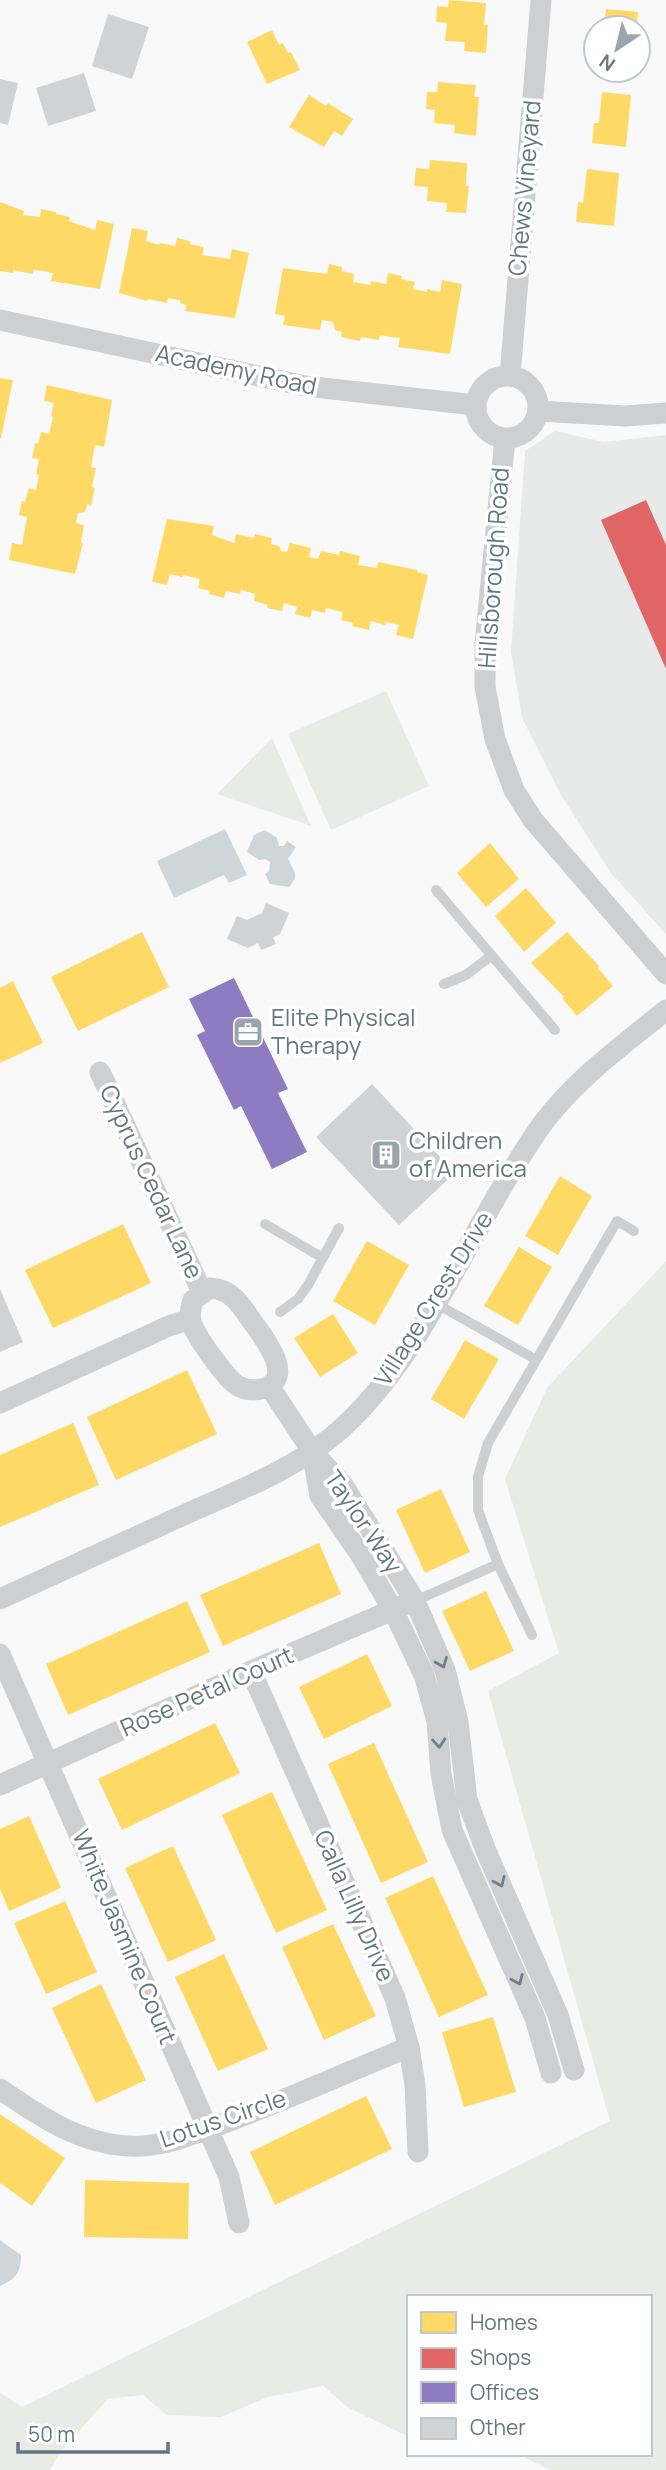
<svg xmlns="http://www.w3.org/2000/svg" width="666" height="2470" viewBox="0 0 666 2470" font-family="Manrope,sans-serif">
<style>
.built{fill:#e8e9e9}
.green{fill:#e8ebe6}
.water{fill:#ced6d9}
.homes{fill:#ffd966}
.shops{fill:#e06666}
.offices{fill:#8e7cc3}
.building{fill:#d0d2d3}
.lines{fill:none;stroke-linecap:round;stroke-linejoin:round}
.lane{stroke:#cecfd0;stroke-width:10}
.street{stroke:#cecfd0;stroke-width:21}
.oneway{stroke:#707f8b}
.labels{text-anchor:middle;stroke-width:7;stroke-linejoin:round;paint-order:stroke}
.street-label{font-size:24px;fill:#657683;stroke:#fff}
.poi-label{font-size:24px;fill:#657683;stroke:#fff;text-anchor:start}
</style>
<rect width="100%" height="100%" fill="#f9f9f9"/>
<path class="built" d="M555,431L604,442L666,435V934L611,873L561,795L522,718L511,652L525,451Z"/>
<path class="green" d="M386,691L429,786L331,830L288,734Z
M272,738L311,826L217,794Z
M666,1261V2470H550L518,2454H650V2297H409V2437L347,2407L323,2386L268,2397L221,2417L167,2415L143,2395L108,2399L61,2451L50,2470H0V2393L22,2407L610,2121L488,1691L559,1653L505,1479L547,1388Z"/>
<path class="water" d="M225,829L247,875L229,883L224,875L174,898L157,861Z
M265,830L277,838L279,846H284L287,841L296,847L288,859C293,871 301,874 289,887L270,884L265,874L269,871L270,862L265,859L259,860L247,852L254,835Z
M0,2240L21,2255C21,2272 16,2279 0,2286Z"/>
<path class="homes" d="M449,0L486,3L484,25H488L486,53L464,51L465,42L445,41L447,23L436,22L437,6L448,7Z
M606,9L638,12L636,28H604Z
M272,30L279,45L283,43L288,53L291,52L300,70L267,84L247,42Z
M438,82L476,85L474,97H479L476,136L454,133L455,125L434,123L435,110L426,109L427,92H437Z
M602,92L631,95L626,147L592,143L594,123H599Z
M309,95L326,106L328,103L353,119L342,136L334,131L324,147L289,127Z
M430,160L467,163L466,186H469L466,213L446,212L447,203L427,201L428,187L414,186L416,168L429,169Z
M587,169L619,173L614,226L576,222L578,202L583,203Z
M0,202L24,211L23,215L40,217L41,209L56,212V214L70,217L69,221L95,230L97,220L114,224L100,289L51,281L53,273L43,271L34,270L32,274L13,270V273L0,271Z
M132,228L148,231L146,241L159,245L160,243L175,246L177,238L190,241V244L204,247L202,255L230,259L232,249L249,253L235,318L185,311L186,305L180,303V300H178L168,298L167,303L148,299L147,301L119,293Z
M329,264L342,267V271L354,274L353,282L371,285V281L386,284L388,273L402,276L401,279L415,282L413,289L427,292V289L440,292L442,280L462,284L450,354L398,347L400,338L391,337L380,335L379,340L361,337L360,341L341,337L342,332L335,330L333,322L322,320L320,330L283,325L285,316L275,314L283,268L327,274Z
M0,378L13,380L1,438H0Z
M47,385L112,400L104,447L95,445L91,467L96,468L92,487L95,488L91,506L87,504L85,512L78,513L76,523L84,525L81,542L83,543L75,574L9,560L12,543L22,545L27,517L19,515L22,501L25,502L29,488L36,490L39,475L36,474L39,459L32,458L35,443L38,444L41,432L49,434L53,417L51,416L54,403L44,401Z
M167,519L214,526L212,535L234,543L236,534L254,538L255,534L272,538L271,544L279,546L281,551L287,552L290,543L311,548L309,557L318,559L321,551L339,555L340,551L360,556L358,565L377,568L378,562L417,570V572L428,575L413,639L396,635L399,625L385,622V625L371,621L369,630L352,626L353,623L341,620L343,612L326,608L325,613L312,610L310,618L295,614L297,607L284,603L282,611L267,608L268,605L254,601L255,594L241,590L240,594L226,591L224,598L209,594L210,591L198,588L200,579L183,575V577L170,574L167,585L152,582Z
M490,843L519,879L486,907L457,873Z
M526,888L556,923L524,952L495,916Z
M142,932L169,987L78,1031L51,977Z
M567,932L599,966L598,968L613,986L577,1016L562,998L564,997L531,963Z
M13,981L43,1043L0,1063V988Z
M560,1176L592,1196L558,1255L525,1236Z
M123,1224L151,1283L53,1328L25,1270Z
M367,1241L409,1265L375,1325L333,1301Z
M519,1247L552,1267L518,1325L484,1306Z
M333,1314L358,1353L320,1377L294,1338Z
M465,1340L499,1359L464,1419L431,1399Z
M187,1370L217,1434L116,1480L87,1417Z
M73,1423L99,1485L0,1527V1455Z
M441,1489L470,1552L425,1573L396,1510Z
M319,1543L341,1594L223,1646L200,1595Z
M486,1591L514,1651L470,1671L442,1611Z
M187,1601L210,1652L68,1715L46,1664Z
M367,1654L392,1706L324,1739L299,1687Z
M215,1723L240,1773L122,1830L98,1779Z
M374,1743L428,1862L381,1883L328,1764Z
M272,1792L327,1910L276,1933L222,1815Z
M29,1816L61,1888L9,1911L0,1889V1829Z
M173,1846L216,1940L168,1962L125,1868Z
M433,1876L488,1995L439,2017L385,1898Z
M65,1901L97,1972L46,1994L14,1923Z
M333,1924L376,2016L324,2040L282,1947Z
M224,1954L268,2049L218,2071L175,1977Z
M101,1984L146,2080L96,2103L52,2008Z
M493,2017L516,2092L464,2107L442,2032Z
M366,2096L392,2149L275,2205L250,2152Z
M0,2114L65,2158L32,2206L0,2183Z
M85,2180L189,2183L188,2239L84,2237Z"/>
<path class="shops" d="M646,500L666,545V669L601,520Z"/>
<path class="offices" d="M234,978L288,1089L278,1093L307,1152L272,1169L241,1106L234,1110L197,1035L205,1031L189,999Z"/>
<path class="building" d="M108,14L149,27L132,79L92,66Z
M84,73L96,111L48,126L36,88Z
M0,79L18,83L8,125L0,123Z
M266,903L289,913L280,934L273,937L276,944L261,950L258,943L248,948L227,939L237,916L247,920L262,913Z
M372,1084L455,1173L399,1225L316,1137Z
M0,1289L23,1342L0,1352Z"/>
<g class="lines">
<path class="lane" d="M436,890L555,1030
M444,984L466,975L491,956
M265,1224L323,1258
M435,1303L535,1359
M280,1312L298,1299L308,1285L339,1228
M415,1601L498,1564
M532,1635L498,1564L478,1510V1477L488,1443L617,1221L634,1231"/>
<path class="street" d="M0,320L305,386L475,405
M476 407a31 31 0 1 1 62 0a31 31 0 1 1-62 0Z
M510,376L541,0
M538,411L625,416L666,413
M505,438L485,644V687L495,739L514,790L533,820L666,974
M100,1072L202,1292
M210,1288C233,1289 242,1307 254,1324C264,1338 295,1377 265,1388C256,1391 246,1390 238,1386C227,1380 194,1334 191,1321C189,1314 191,1307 193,1300Z
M269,1386L312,1451L343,1485L415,1601L445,1670L458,1722L467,1800L486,1851L558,2015L574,2070
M0,1403L169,1326L190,1319
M312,1451L320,1496L360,1554L393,1610L424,1675L437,1721L441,1774L452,1830L535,2018L551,2073
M0,1599C63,1570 126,1542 188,1513C240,1490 298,1468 341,1429C418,1359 458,1256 513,1169C525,1150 537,1129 552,1112C584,1073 627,1042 666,1010
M0,1654L229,2177L239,2223
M251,1671L395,1998L409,2047L415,2085L418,2152
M0,1785L251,1671L404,1605
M0,2089C39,2116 80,2144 129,2146C163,2148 196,2133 227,2122C288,2099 348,2072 409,2047"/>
</g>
<defs><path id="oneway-chevron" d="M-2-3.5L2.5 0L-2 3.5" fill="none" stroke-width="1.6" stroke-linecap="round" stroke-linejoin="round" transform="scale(1.75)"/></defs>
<g class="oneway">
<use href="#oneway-chevron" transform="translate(442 1663) rotate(68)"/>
<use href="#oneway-chevron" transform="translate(439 1743) rotate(85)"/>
<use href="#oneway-chevron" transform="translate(500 1882) rotate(66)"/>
<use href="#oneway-chevron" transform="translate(518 1980) rotate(66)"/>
</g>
<defs>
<g id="office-square" transform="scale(1.575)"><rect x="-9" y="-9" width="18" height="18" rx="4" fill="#99a4ac" stroke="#fff"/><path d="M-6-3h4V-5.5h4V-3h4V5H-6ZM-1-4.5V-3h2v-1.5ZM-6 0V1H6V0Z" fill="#fff"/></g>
<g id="building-square" transform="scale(1.575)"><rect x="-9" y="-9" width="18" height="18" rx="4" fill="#99a4ac" stroke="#fff"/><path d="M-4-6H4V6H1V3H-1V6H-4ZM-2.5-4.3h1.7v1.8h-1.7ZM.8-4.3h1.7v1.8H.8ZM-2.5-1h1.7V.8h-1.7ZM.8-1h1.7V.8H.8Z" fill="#fff"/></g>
</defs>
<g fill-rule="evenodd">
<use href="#office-square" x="248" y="1032"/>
<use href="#building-square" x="386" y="1155"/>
</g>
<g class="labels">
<g class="street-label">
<text transform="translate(525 188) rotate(-85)" y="8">Chews Vineyard</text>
<text transform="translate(236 370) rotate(12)" y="8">Academy Road</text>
<text transform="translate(494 568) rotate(-86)" y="8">Hillsborough Road</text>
<text transform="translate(151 1182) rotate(65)" y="8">Cyprus Cedar Lane</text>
<text transform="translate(434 1299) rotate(-58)" y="8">Village Crest Drive</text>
<text transform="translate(363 1522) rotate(56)" y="8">Taylor Way</text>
<text transform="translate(207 1692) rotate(-24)" y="8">Rose Petal Court</text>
<text transform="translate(354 1906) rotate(66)" y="8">Calla Lilly Drive</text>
<text transform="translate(124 1937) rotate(67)" y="8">White Jasmine Court</text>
<text transform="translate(223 2119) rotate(-19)" y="8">Lotus Circle</text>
</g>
<g class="poi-label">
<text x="271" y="1026">Elite Physical<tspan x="271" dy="28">Therapy</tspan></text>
<text x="409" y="1149">Children<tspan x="409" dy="28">of America</tspan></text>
</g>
</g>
<rect x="407" y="2295" width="245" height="161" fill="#ffffff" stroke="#c1c8cd" stroke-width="2"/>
<rect x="421" y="2312" width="35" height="21" fill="#ffd966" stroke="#c1c8cd" stroke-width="2"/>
<text x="470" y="2330" font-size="21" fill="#657683">Homes</text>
<rect x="421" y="2348" width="35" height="21" fill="#e06666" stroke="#c1c8cd" stroke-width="2"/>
<text x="470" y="2365" font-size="21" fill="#657683">Shops</text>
<rect x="421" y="2382" width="35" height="21" fill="#8e7cc3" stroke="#c1c8cd" stroke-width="2"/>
<text x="470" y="2400" font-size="21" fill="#657683">Offices</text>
<rect x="421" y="2418" width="35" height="21" fill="#d0d2d3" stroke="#c1c8cd" stroke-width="2"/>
<text x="470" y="2435" font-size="21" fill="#657683">Other</text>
<g transform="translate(617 49) rotate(215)"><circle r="33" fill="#ffffff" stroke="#c1c8cd" stroke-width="2"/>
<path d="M0-5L12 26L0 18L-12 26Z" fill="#99a4ac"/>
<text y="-10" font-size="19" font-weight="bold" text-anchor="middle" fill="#657683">N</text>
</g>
<path d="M18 2442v10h150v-10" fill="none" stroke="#657683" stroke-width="3.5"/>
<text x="28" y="2442" font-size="21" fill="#657683" stroke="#ffffff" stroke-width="5" paint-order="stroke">50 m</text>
</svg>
